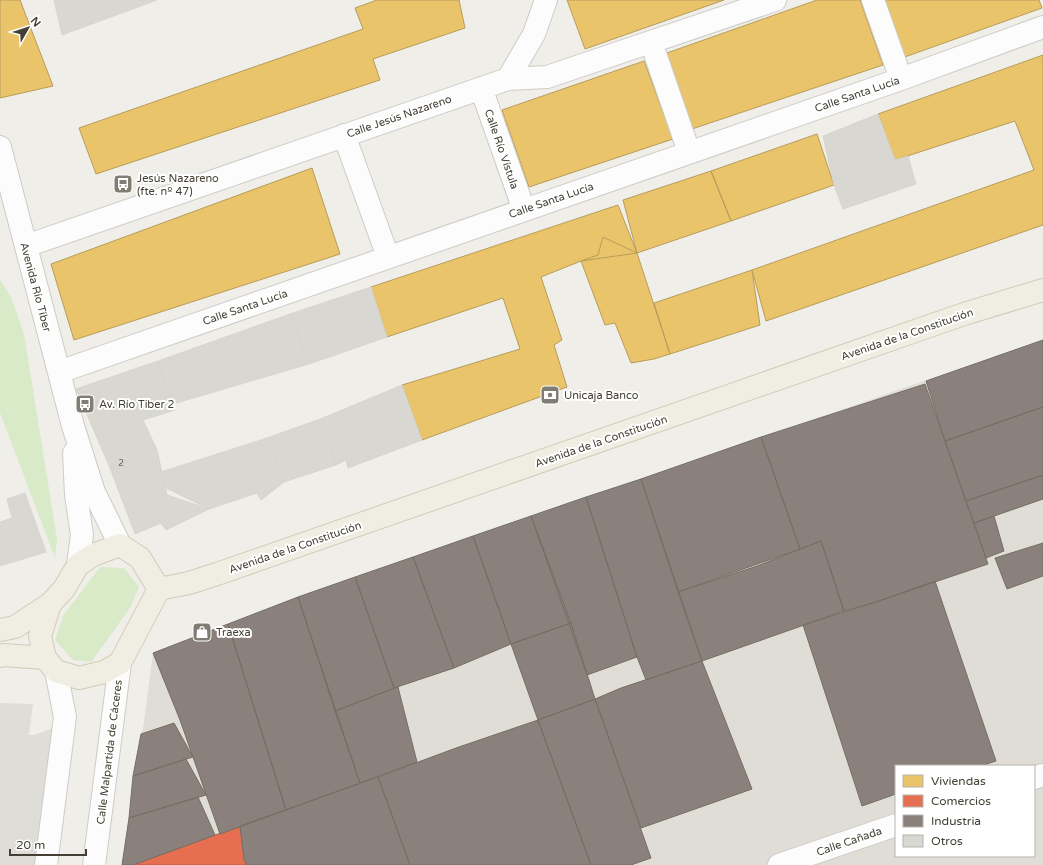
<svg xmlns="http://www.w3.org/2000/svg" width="1043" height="865" viewBox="0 0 1043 865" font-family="'Varela Round',sans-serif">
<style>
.industrial{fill:#dfddd6;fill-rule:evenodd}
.green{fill:#d9eac9}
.parking{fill:#deddd8}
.homes{fill:#e9c46a;stroke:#b89c5a}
.shops{fill:#e76f51;stroke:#b66149}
.industry{fill:#8a817c;stroke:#756e67}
.building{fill:#d8d7d1;stroke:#d7d5ce}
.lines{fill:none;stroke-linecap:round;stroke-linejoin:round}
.minor-casing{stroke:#cdcbc6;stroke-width:24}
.major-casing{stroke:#d1ccb6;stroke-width:24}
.minor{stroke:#fdfcfc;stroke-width:22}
.major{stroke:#f0eee3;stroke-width:22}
.labels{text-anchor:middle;stroke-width:4;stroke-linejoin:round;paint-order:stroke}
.number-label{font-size:9px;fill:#6a665d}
.street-label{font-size:11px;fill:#444035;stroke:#fff}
.poi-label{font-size:11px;fill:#444035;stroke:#fff;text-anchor:start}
</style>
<rect width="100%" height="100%" fill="#efeee8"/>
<path class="industrial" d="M1043,340V865H122L141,734L143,729L153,653L298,597ZM896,766H1034V856H896Z"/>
<path class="green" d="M0,280L11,297L24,334L57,539L55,558L0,413Z
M100,567L124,568L139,587L130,608L91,662L73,660L55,640L63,616Z"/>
<path class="parking" d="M0,703L33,704L29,735H34L56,727L38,865H0Z"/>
<path class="homes" d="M0,0H20L53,86L0,98Z
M377,0H459L465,28L373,59L380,80L96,174L79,128L363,29L355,8Z
M567,0H724L585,49Z
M817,0H860L883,65L692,129L664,54Z
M880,0H1039L1042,8L902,58Z
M1043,55V225L766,321L752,270L1034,170L1015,121L895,160L878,114Z
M644,61L673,139L529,187L502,110Z
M817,134L834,185L731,221L711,171Z
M312,168L340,254L74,340L51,264Z
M711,171L731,221L637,253L623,200Z
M618,205L637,253L581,261L541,277L562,340L554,345L567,387L422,440L402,385L520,349L503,298L387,337L371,287Z
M603,237L637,253L670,354L654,359L631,363L615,323L605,325L581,261L598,255Z
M752,270L760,325L670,354L654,303Z"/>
<path class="shops" d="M240,826L244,859L247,865H133Z"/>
<path class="industry" d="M1043,340V407L945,441L926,381Z
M925,384L988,564L876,602L844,611L821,541L800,549L761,437Z
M1043,407V475L966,501L945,441Z
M761,437L800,549L678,592L641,479Z
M1043,475V499L974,523L966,501Z
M641,479L702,661L646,680L637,657L586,497Z
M586,497L637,657L587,675L531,516Z
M531,516L571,623L511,644L473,536Z
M994,516L1004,551L986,558L974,523Z
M473,536L511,644L454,668L413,557Z
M821,541L844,611L702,661L678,592L757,566Z
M1043,543V576L1007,589L995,558Z
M413,557L454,668L394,688L355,577Z
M355,577L394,688L335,711L298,597Z
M935,581L996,761L981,766H896V794L862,806L803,625L876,602Z
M298,597L360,783L286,810L228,624Z
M571,623L595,699L538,720L511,644Z
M228,624L286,810L220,834L180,720L153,653Z
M702,661L752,789L641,828L595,699L621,688Z
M398,687L417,762L360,783L335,711Z
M595,699L651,858L631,865H591L538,720Z
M538,720L591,865H410L378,777L456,748Z
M174,723L193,757L133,776L141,734Z
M186,759L206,795L129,818L133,776Z
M378,777L410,865H247L244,859L240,826Z
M198,797L215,835L133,865H122L129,818Z"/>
<path class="building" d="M54,0H157L62,35Z
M878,114L895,160L908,156L916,184L843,209L834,185L823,136Z
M371,287L387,337L309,364L290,314Z
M290,314L309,364L173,404L158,361Z
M158,361L175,410L143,420L157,450L110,468L76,389Z
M402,385L422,440L348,468L346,460L336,465L323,418Z
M323,418L336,465L284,482L267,438Z
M267,438L284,482L261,500L257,493L209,509L166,488L161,472Z
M157,450L167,495L209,509L166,530L161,523L135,534L110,468Z
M25,493L46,552L0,566V522L12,518L7,499Z"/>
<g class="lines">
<g class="minor-casing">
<path id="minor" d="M873,0L901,79
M651,42L689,152
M508,79L534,34L546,0
M481,88L524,210
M344,135L388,257
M0,147L73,426L94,492L120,545
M26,246L508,79L547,77L775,0
M59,372L901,79L1043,27
M74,453L76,495L82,535L78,565
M1034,778L1043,775
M46,865L65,717L56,671
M94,865L120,663
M779,865L896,825"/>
</g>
<g class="major-casing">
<path id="major" d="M120,545L140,558L159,589L120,663L104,672L79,678L56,671L45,658L40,636L50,604L64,589L78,565L93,555Z
M159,589L189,583L217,574L964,314L1043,290
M0,630L15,627L50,604
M0,656L4,655L45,658"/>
</g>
<use href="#minor" class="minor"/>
<use href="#major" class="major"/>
</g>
<defs>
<g id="bus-square" transform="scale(1)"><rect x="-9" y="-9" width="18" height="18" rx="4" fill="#807d74" stroke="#fff"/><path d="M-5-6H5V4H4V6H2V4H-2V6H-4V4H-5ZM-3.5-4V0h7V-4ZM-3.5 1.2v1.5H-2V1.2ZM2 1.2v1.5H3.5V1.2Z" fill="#fff"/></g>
<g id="bank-square" transform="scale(1)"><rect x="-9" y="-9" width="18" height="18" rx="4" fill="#807d74" stroke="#fff"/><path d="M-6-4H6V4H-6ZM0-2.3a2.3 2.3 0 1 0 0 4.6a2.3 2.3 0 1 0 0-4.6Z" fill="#fff"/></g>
<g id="shop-square" transform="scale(1)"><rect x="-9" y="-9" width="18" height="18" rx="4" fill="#807d74" stroke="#fff"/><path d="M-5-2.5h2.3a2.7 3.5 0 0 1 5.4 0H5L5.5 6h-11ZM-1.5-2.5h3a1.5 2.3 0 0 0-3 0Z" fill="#fff"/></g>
</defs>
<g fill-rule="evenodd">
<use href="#bus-square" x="123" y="184"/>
<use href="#bank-square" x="550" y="395"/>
<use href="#bus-square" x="85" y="404"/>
<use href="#shop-square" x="202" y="632"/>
</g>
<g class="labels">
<g class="number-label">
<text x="121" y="466">2</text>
</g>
<g class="street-label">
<text transform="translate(857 94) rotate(-19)" y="4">Calle Santa Lucía</text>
<text transform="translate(399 116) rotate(-19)" y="4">Calle Jesús Nazareno</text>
<text transform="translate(502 149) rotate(71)" y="4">Calle Río Vístula</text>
<text transform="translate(551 200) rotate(-19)" y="4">Calle Santa Lucía</text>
<text transform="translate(36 287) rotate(75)" y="4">Avenida Río Tíber</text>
<text transform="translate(245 307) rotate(-19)" y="4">Calle Santa Lucía</text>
<text transform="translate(907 334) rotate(-19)" y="4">Avenida de la Constitución</text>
<text transform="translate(601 441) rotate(-19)" y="4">Avenida de la Constitución</text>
<text transform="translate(295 547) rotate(-19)" y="4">Avenida de la Constitución</text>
<text transform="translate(109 752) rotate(-83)" y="4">Calle Malpartida de Cáceres</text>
<text transform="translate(849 841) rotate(-19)" y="4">Calle Cañada</text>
</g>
<g class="poi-label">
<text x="137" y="182">Jesús Nazareno<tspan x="137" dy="13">(fte. nº 47)</tspan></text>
<text x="564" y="399">Unicaja Banco</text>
<text x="99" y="408">Av. Río Tiber 2</text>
<text x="216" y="636">Traexa</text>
</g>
</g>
<rect x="895" y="765" width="140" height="92" fill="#ffffff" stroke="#b4b3ae"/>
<rect x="903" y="775" width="20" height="12" fill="#e9c46a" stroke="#b4b3ae"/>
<text x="931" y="785" font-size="12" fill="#444035">Viviendas</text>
<rect x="903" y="795" width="20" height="12" fill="#e76f51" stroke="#b4b3ae"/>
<text x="931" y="805" font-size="12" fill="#444035">Comercios</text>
<rect x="903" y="815" width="20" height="12" fill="#8a817c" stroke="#b4b3ae"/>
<text x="931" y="825" font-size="12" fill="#444035">Industria</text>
<rect x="903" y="835" width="20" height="12" fill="#d8d7d1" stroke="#b4b3ae"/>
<text x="931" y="845" font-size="12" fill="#444035">Otros</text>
<g transform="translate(28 28) rotate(51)" stroke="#ffffff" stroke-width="3" paint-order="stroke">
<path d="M0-3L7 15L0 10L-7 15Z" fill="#444035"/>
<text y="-6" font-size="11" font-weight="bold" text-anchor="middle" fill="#444035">N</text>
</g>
<path d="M10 849v6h76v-6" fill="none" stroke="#444035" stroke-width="2"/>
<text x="16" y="849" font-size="12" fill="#444035" stroke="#ffffff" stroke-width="3" paint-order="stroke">20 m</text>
</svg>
